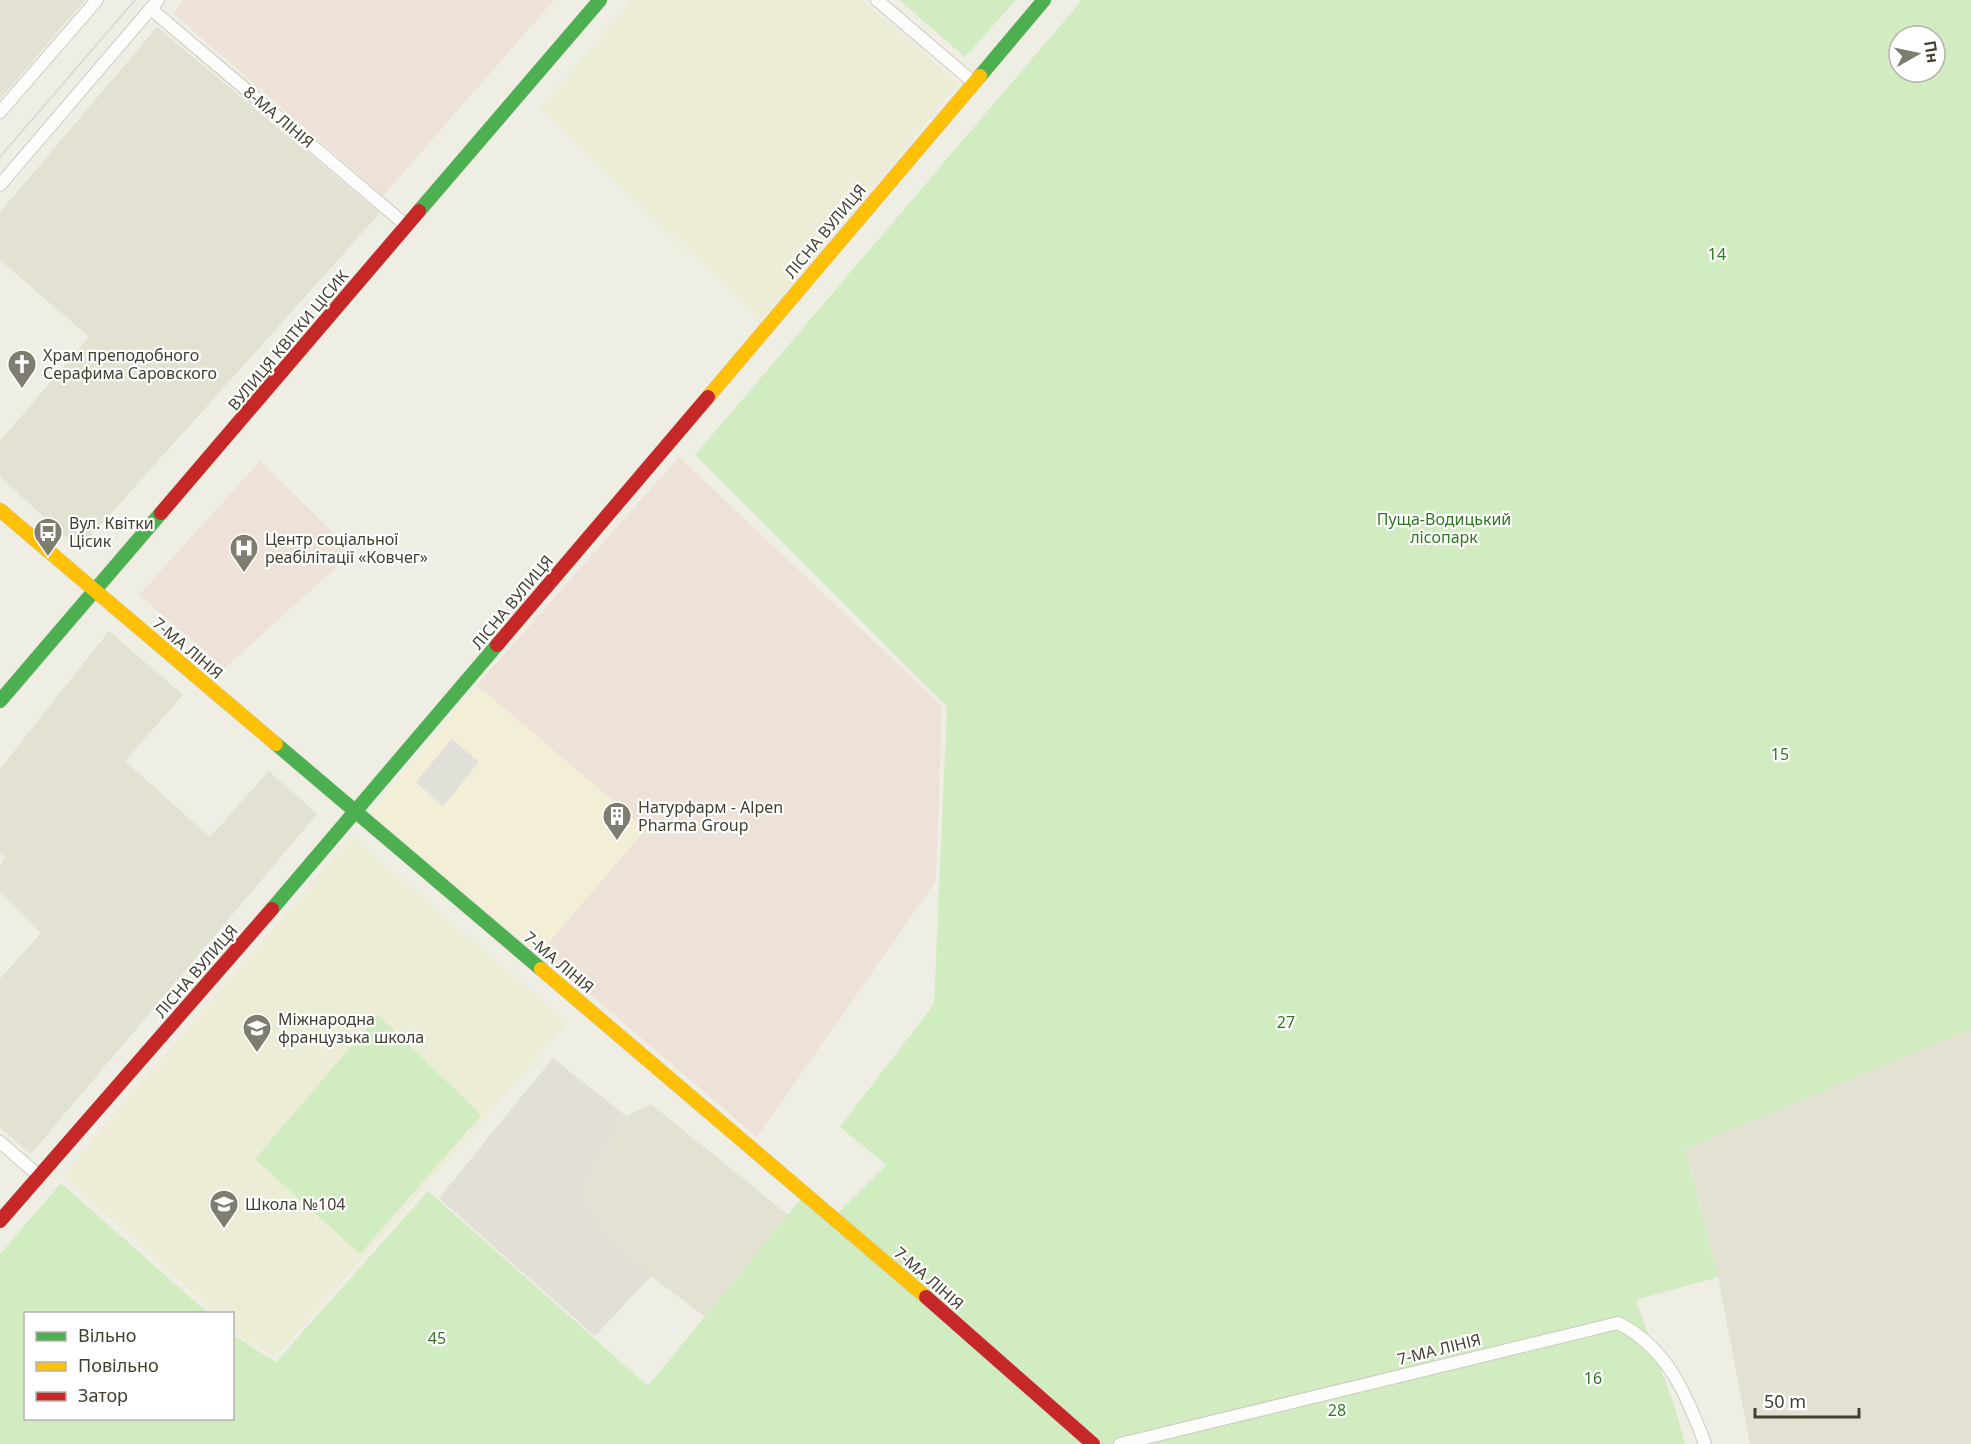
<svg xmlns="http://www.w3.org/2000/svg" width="1971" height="1444" viewBox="0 0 1971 1444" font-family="'Noto Sans',sans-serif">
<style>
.residential{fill:#e3e1d1}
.commercial{fill:#f3eed6}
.industrial{fill:#e1dfd6}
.education{fill:#edecd6}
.medical{fill:#eee2d8}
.green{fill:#d2ecc2;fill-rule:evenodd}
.parking{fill:#e0dfd8}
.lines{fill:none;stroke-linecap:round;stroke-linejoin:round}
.street-casing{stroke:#cccbc2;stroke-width:14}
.fast-casing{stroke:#cecdbb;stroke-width:15}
.slow-casing{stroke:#cecdbb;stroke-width:15}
.jam-casing{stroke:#cecdbb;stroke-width:15}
.street{stroke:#fcfcfb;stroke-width:12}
.fast{stroke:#4caf50;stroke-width:14}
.slow{stroke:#ffc107;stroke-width:14}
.jam{stroke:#c62828;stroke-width:14}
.tram{stroke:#d7d7d6;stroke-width:1.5}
.labels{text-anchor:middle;stroke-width:4.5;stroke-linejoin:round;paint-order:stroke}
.street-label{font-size:16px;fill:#434031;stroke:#fff}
.park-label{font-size:16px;fill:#2f7821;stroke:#fff}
.poi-label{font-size:16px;fill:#434031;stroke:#fff;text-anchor:start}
</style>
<rect width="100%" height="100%" fill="#eeeee5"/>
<path class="residential" d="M0,0H85L0,99Z
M157,27L380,213L79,549L0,477V441L89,337L0,260V212Z
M109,631L183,695L125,761L210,837L269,771L317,814L31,1154L0,1128V979L41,933L0,892V865L5,858L0,853V769Z
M1971,1029V1444H1750L1718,1277L1685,1149Z
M651,1104L788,1215L705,1317L651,1276L603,1224L582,1190L626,1116Z"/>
<path class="commercial" d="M477,685L646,829L539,955L370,813Z"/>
<path class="industrial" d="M553,1058L626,1116L582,1190L603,1224L651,1276L595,1336L439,1198Z"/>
<path class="education" d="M632,0H862L959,84L761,321L539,109Z
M352,836L569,1022L276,1357L238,1335L233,1330L232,1314L215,1313L63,1175Z"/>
<path class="medical" d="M184,0H554L383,196L173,13Z
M679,457L942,706L936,881L757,1137L541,952L646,829L477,685Z
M260,461L353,552L225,668L139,595Z"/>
<path class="green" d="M899,0H1016L965,57Z
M1082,0H1971V1029L1685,1149L1718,1277L1636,1300L1675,1408L1685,1444H0V1254L61,1183L208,1313L26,1314V1418H232L233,1335L276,1362L428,1191L648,1386L806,1193L834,1217L886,1165L840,1127L934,1004L947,707L695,455ZM1899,36H1935V72H1899Z
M378,1015L481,1115L360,1254L255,1159Z"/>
<path class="parking" d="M452,739L479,762L443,806L416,782Z"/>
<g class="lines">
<g class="street-casing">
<path id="street" d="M877,0L973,82
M151,9L407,226
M0,112L97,0
M0,185L158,0
M0,1142L39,1176
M1120,1444L1618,1323C1667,1347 1687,1395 1705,1444"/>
</g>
<g class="fast-casing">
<path id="fast" d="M980,76L1044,0
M419,211L600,0
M0,701L161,513
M276,744L541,969
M272,909L497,645"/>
</g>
<g class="slow-casing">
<path id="slow" d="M708,397L980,76
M0,510L276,744
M541,969L926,1297"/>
</g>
<g class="jam-casing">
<path id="jam" d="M161,513L419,211
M497,645L708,397
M0,1221L272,909
M926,1297L1093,1444"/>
</g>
<use href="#street" class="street"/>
<use href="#fast" class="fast"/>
<use href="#slow" class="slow"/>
<use href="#jam" class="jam"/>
<path class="tram" d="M0,157L135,0"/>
</g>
<defs>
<g id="church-pin" transform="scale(1.5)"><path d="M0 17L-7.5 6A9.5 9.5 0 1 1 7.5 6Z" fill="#7f7d70" stroke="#fff"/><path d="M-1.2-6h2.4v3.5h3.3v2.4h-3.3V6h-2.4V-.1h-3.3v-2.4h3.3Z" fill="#fff"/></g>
<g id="bus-pin" transform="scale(1.5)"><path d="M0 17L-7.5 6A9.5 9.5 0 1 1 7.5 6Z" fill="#7f7d70" stroke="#fff"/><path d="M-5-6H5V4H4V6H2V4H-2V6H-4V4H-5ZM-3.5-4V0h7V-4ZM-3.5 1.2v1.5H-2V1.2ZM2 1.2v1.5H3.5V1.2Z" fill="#fff"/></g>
<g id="hospital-pin" transform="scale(1.5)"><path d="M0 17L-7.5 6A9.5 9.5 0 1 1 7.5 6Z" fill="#7f7d70" stroke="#fff"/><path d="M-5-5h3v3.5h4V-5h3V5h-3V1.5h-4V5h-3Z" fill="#fff"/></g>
<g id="building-pin" transform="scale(1.5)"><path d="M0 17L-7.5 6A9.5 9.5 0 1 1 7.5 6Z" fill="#7f7d70" stroke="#fff"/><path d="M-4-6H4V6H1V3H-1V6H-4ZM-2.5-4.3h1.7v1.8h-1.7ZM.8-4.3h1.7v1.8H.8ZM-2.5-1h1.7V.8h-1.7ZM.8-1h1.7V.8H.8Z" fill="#fff"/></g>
<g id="school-pin" transform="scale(1.5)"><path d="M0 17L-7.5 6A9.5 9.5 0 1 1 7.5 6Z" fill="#7f7d70" stroke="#fff"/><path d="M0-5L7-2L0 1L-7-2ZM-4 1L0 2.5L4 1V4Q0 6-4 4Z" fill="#fff"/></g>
</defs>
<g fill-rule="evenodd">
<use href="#church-pin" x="22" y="364"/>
<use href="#bus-pin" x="48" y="532"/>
<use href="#hospital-pin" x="244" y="548"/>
<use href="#building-pin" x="617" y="816"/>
<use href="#school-pin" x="257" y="1028"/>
<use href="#school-pin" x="224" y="1204"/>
</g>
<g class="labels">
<g class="street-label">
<text transform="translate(279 117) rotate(40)" y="6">8-МА ЛІНІЯ</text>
<text transform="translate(825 231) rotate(-50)" y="6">ЛІСНА ВУЛИЦЯ</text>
<text transform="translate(288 340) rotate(-50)" y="6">ВУЛИЦЯ КВІТКИ ЦІСИК</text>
<text transform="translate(512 602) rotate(-50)" y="6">ЛІСНА ВУЛИЦЯ</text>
<text transform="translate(188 648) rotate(40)" y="6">7-МА ЛІНІЯ</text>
<text transform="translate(559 962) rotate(40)" y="6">7-МА ЛІНІЯ</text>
<text transform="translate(196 971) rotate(-49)" y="6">ЛІСНА ВУЛИЦЯ</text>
<text transform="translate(929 1278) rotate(41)" y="6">7-МА ЛІНІЯ</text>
<text transform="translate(1439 1349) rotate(-14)" y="6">7-МА ЛІНІЯ</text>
</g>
<g class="park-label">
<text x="1717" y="260">14</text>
<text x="1444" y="525">Пуща-Водицький<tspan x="1444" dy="18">лісопарк</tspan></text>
<text x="1780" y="760">15</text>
<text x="1286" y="1028">27</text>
<text x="437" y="1344">45</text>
<text x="1593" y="1384">16</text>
<text x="1337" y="1416">28</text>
</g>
<g class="poi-label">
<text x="43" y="361">Храм преподобного<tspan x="43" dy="18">Серафима Саровского</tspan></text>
<text x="69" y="529">Вул. Квітки<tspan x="69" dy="18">Цісик</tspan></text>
<text x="265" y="545">Центр соціальної<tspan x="265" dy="18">реабілітації «Ковчег»</tspan></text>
<text x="638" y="813">Натурфарм - Alpen<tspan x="638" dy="18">Pharma Group</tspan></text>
<text x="278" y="1025">Міжнародна<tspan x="278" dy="18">французька школа</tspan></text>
<text x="245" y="1210">Школа №104</text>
</g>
</g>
<rect x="24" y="1312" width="210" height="108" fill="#ffffff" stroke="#b4b3ad" stroke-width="1.5"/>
<rect x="36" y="1332" width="30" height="9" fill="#4caf50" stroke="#b4b3ad" stroke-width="1.5"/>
<text x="78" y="1342" font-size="18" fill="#434031">Вільно</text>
<rect x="36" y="1362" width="30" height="9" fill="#ffc107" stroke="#b4b3ad" stroke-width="1.5"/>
<text x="78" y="1372" font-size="18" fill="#434031">Повільно</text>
<rect x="36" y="1392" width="30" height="9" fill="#c62828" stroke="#b4b3ad" stroke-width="1.5"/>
<text x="78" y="1402" font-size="18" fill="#434031">Затор</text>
<g transform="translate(1917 54) rotate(81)"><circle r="28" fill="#ffffff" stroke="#b4b3ad" stroke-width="1.5"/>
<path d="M0-4.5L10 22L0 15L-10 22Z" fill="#7f7d70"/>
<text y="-9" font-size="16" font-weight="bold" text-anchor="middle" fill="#434031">Пн</text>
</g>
<path d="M1755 1408v9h104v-9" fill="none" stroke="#434031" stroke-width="3"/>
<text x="1764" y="1408" font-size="18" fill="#434031" stroke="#ffffff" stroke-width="4.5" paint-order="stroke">50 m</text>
</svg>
